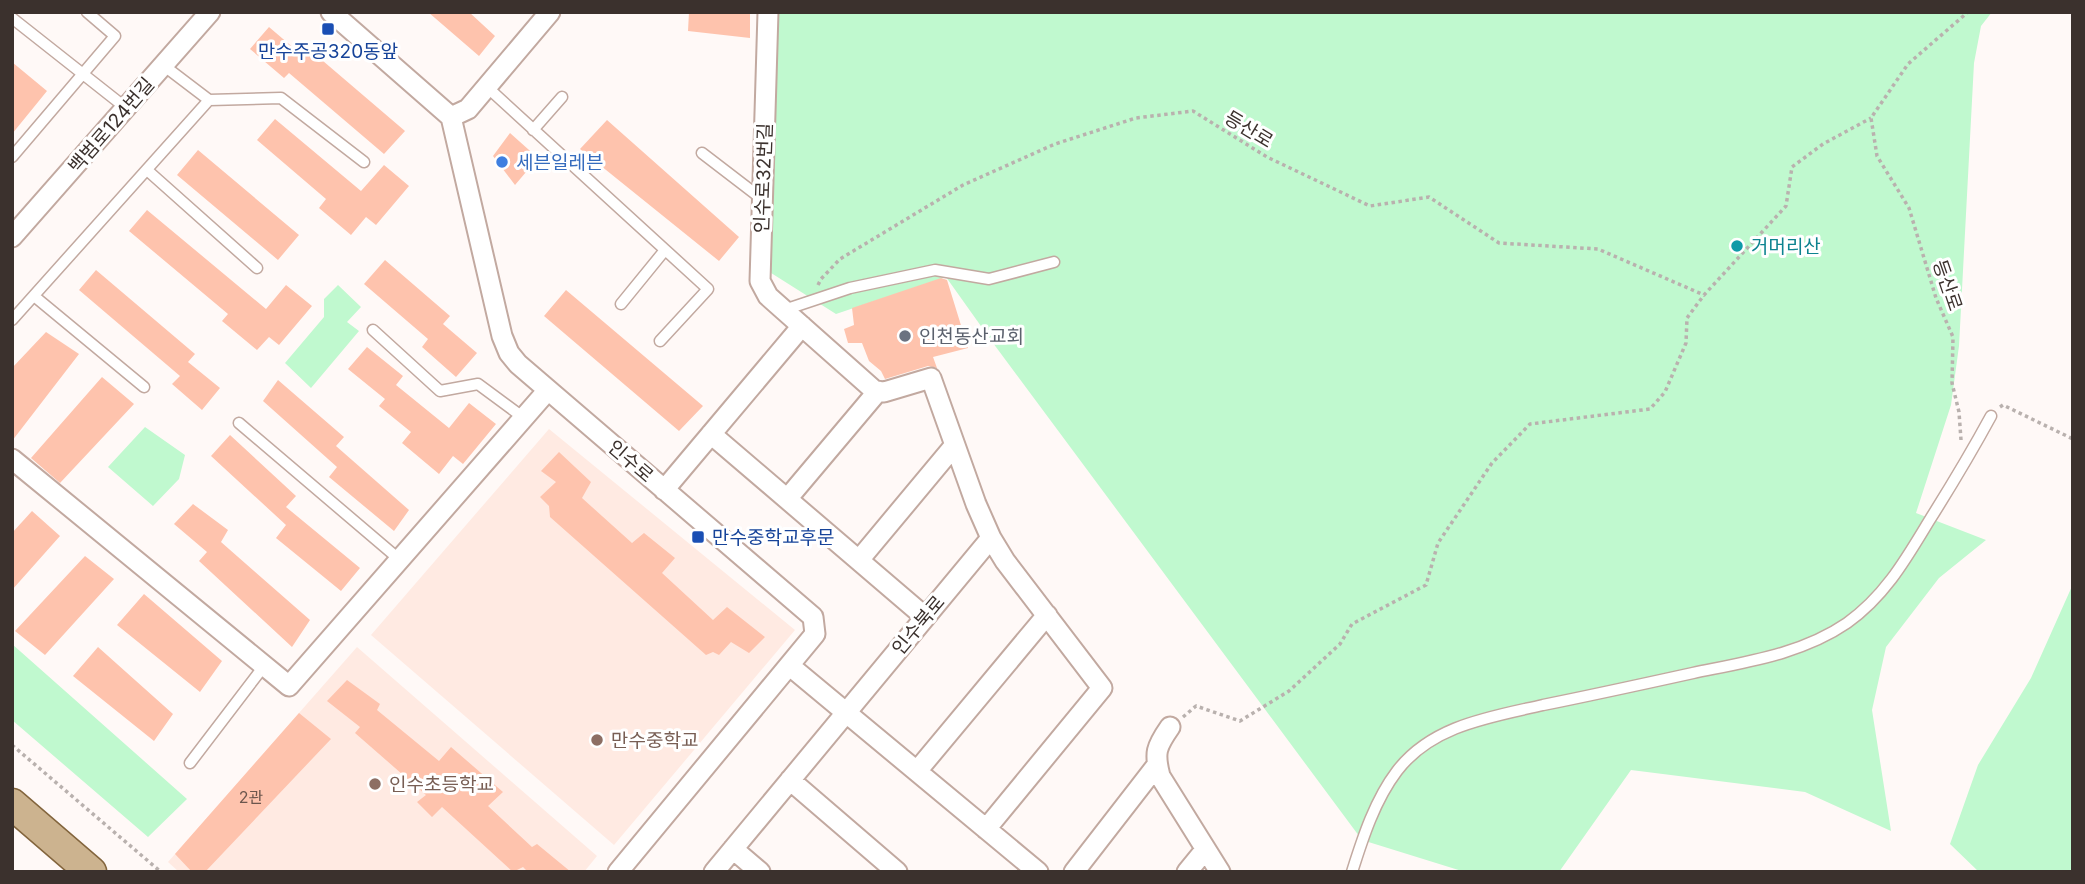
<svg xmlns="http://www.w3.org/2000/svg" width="2085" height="884" viewBox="0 0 2085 884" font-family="Inter,'Noto Sans KR',sans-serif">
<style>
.built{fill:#ffeae2}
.green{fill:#c0f9cf}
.building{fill:#fec3ad}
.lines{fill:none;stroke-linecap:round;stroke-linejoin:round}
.lane-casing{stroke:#c2a9a0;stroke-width:13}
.street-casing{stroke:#c2a9a0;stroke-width:23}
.primary-casing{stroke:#83653d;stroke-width:33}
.path{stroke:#b9b1ae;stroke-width:3.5;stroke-dasharray:3.5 3.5;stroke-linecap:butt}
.lane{stroke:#fff;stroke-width:10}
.street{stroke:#fff;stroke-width:19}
.primary{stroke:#ccb38f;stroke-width:30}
.transit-dot{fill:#1a4fb4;stroke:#fff;stroke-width:2.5}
.shop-dot{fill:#3f7fe0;stroke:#fff;stroke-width:2.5}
.culture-dot{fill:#0f9aa8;stroke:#fff;stroke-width:2.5}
.worship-dot{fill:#6b7280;stroke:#fff;stroke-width:2.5}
.education-dot{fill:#8d6e63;stroke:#fff;stroke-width:2.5}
.labels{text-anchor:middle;stroke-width:6;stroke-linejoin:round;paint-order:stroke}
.number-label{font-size:16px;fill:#6c564d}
.transit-label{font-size:19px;fill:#164399;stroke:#fff}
.street-label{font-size:19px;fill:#3b312d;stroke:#fff}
.shop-label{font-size:19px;fill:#366cbe;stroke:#fff;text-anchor:start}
.culture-label{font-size:19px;fill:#0d838f;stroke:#fff;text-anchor:start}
.worship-label{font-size:19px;fill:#5b616d;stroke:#fff;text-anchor:start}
.education-label{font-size:19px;fill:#785e54;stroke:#fff;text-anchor:start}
</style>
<rect width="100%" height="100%" fill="#fff9f7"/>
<path class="built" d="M549,429L795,630L614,845L371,635Z
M357,647L597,856L584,872H179L168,862Z"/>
<path class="green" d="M768,12H1992L1981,26L1974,63L1959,346L1951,405L1916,513L1986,540L1939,578L1886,647L1872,710L1891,831L1805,792L1631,770L1559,872H1465L1362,840L993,343L946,277L836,314L760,266Z
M338,285L361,307L347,322L359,331L311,388L285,363L324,317V299Z
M145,427L185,455L179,479L153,506L108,467Z
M2073,584V872H1979L1950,844L1978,765L2031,678Z
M12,644L187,799L148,837L12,720Z"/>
<path class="building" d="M428,12H469L495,36L479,56Z
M689,12H750V38L688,31Z
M269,27L303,56L309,49L405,131L384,154L289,73L284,78L250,49Z
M12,62L47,91L12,134Z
M275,119L361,191L384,165L409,186L376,225L366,217L351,235L319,208L326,199L257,140Z
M607,120L739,237L719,261L580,149Z
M510,133L538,158L515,185L493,156Z
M198,150L299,235L278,260L177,175Z
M147,210L266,309L286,285L312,306L279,345L269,337L257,350L222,321L228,314L129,231Z
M385,260L450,316L443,324L477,353L456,377L422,347L428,339L364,284Z
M96,270L195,354L188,362L220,388L202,410L172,384L180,376L79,290Z
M941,278L947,280L968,348L933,357L937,368L928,366L885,379L881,371L869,361L862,343H848L844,329L854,325L852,308Z
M566,290L703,406L679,431L544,316Z
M46,332L79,354L12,441V368Z
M367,347L403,376L396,385L449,428L469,403L496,424L463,464L453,456L439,474L402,443L411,432L379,406L385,399L348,369Z
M102,377L134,404L60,483L31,458Z
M278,380L344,437L336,446L409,510L394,531L329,477L337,467L263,401Z
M230,435L296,496L286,507L360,568L341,591L276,538L286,525L211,456Z
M559,452L591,482L582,498L632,543L644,533L675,558L662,573L713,620L727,607L765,637L749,653L731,642L719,655L713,652L706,655L550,517L549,506L540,497L556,482L541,471Z
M193,504L228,530L221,542L310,620L292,647L199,561L207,552L174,524Z
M32,511L60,536L12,590V533Z
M85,556L114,579L45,655L15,631Z
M144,594L222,661L200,692L117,625Z
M98,647L173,714L154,741L73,676Z
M347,680L380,704L377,710L439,761L451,747L503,792L488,806L532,847L537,844L571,872H528L523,867L513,872L442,807L432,817L417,802L426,795L355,733L360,727L327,701Z
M299,713L331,739L205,872H192L175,854Z"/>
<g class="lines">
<g class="lane-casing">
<path id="lane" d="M12,18L126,108
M163,65L209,100L281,98L364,162
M487,87L708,289L660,341
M533,130L562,97
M702,153L762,199
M12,157L115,36L87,12
M147,170L257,268
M34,296L144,387
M621,304L665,250
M784,310L850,288L935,270L989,279L1054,262
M12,320L209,100
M373,330L440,391L478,384L524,418
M239,423L400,560
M190,763L264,666
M1352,872C1363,837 1375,800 1397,771C1432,725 1491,717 1543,705C1593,695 1643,684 1693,673C1746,662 1802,654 1847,623C1885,596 1906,559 1929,521C1951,486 1972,451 1991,416"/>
</g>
<g class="street-casing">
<path id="street" d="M331,12L451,117L502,336L509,353L518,364L813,617L815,634L618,872
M768,12L760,281L768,296L875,391L884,392L931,378L976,504L991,538L1005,561L1102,688L986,829
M451,117L468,109L550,12
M12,237L210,12
M711,434L925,617
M12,459L289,686L548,390
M664,490L802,326
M787,499L878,391
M859,560L954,446
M790,666L1038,872
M1170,727C1156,747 1154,753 1160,776L1220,872
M917,771L1047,615
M790,780L897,872
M733,849L760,872
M714,872L991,538
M1074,872L1157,765
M1187,872L1205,850"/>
</g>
<g class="primary-casing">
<path id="primary" d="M12,804L91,872"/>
</g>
<path class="path" d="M818,285L821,279L840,259L963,185L1055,144L1136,118L1193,111L1267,157L1370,206L1429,197L1499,243L1598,249L1704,295L1786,206L1792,167L1823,144L1871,118
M2000,407L2003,405L2073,439
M1961,440L1959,412L1952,383L1953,337L1936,298L1909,208L1877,156L1871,118L1908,64L1968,12
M1183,717L1196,706L1240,721L1289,691L1340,644L1352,624L1426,585L1438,543L1492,463L1530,424L1650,409L1665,392L1686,343L1687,318L1704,295
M12,745L161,872"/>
<use href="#lane" class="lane"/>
<use href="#street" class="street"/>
<use href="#primary" class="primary"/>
</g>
<g class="transit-dot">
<rect x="321" y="22" width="14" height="14" rx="3.5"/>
<rect x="691" y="530" width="14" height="14" rx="3.5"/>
</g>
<circle class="shop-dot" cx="502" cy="162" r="7"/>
<circle class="culture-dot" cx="1737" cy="246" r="7"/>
<circle class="worship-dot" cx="905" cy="336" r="7"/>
<g class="education-dot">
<circle cx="597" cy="740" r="7"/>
<circle cx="375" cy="784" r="7"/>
</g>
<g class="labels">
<g class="number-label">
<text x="251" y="803">2관</text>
</g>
<g class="transit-label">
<text x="328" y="58">만수주공320동앞</text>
<text x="712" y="544" text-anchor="start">만수중학교후문</text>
</g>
<g class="street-label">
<text transform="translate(111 125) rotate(-49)" y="7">백범로124번길</text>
<text transform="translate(1249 129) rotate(31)" y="7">등산로</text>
<text transform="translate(763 178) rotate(-88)" y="7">인수로32번길</text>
<text transform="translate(1948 285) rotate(71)" y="7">등산로</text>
<text transform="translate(631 461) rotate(41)" y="7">인수로</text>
<text transform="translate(918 625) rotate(-50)" y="7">인수북로</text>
</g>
<g class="shop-label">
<text x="516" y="169">세븐일레븐</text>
</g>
<g class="culture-label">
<text x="1751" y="253">거머리산</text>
</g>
<g class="worship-label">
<text x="919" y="343">인천동산교회</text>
</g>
<g class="education-label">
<text x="611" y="747">만수중학교</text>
<text x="389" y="791">인수초등학교</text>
</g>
</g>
<rect width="2085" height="884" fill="none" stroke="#3b312d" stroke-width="28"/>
</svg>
